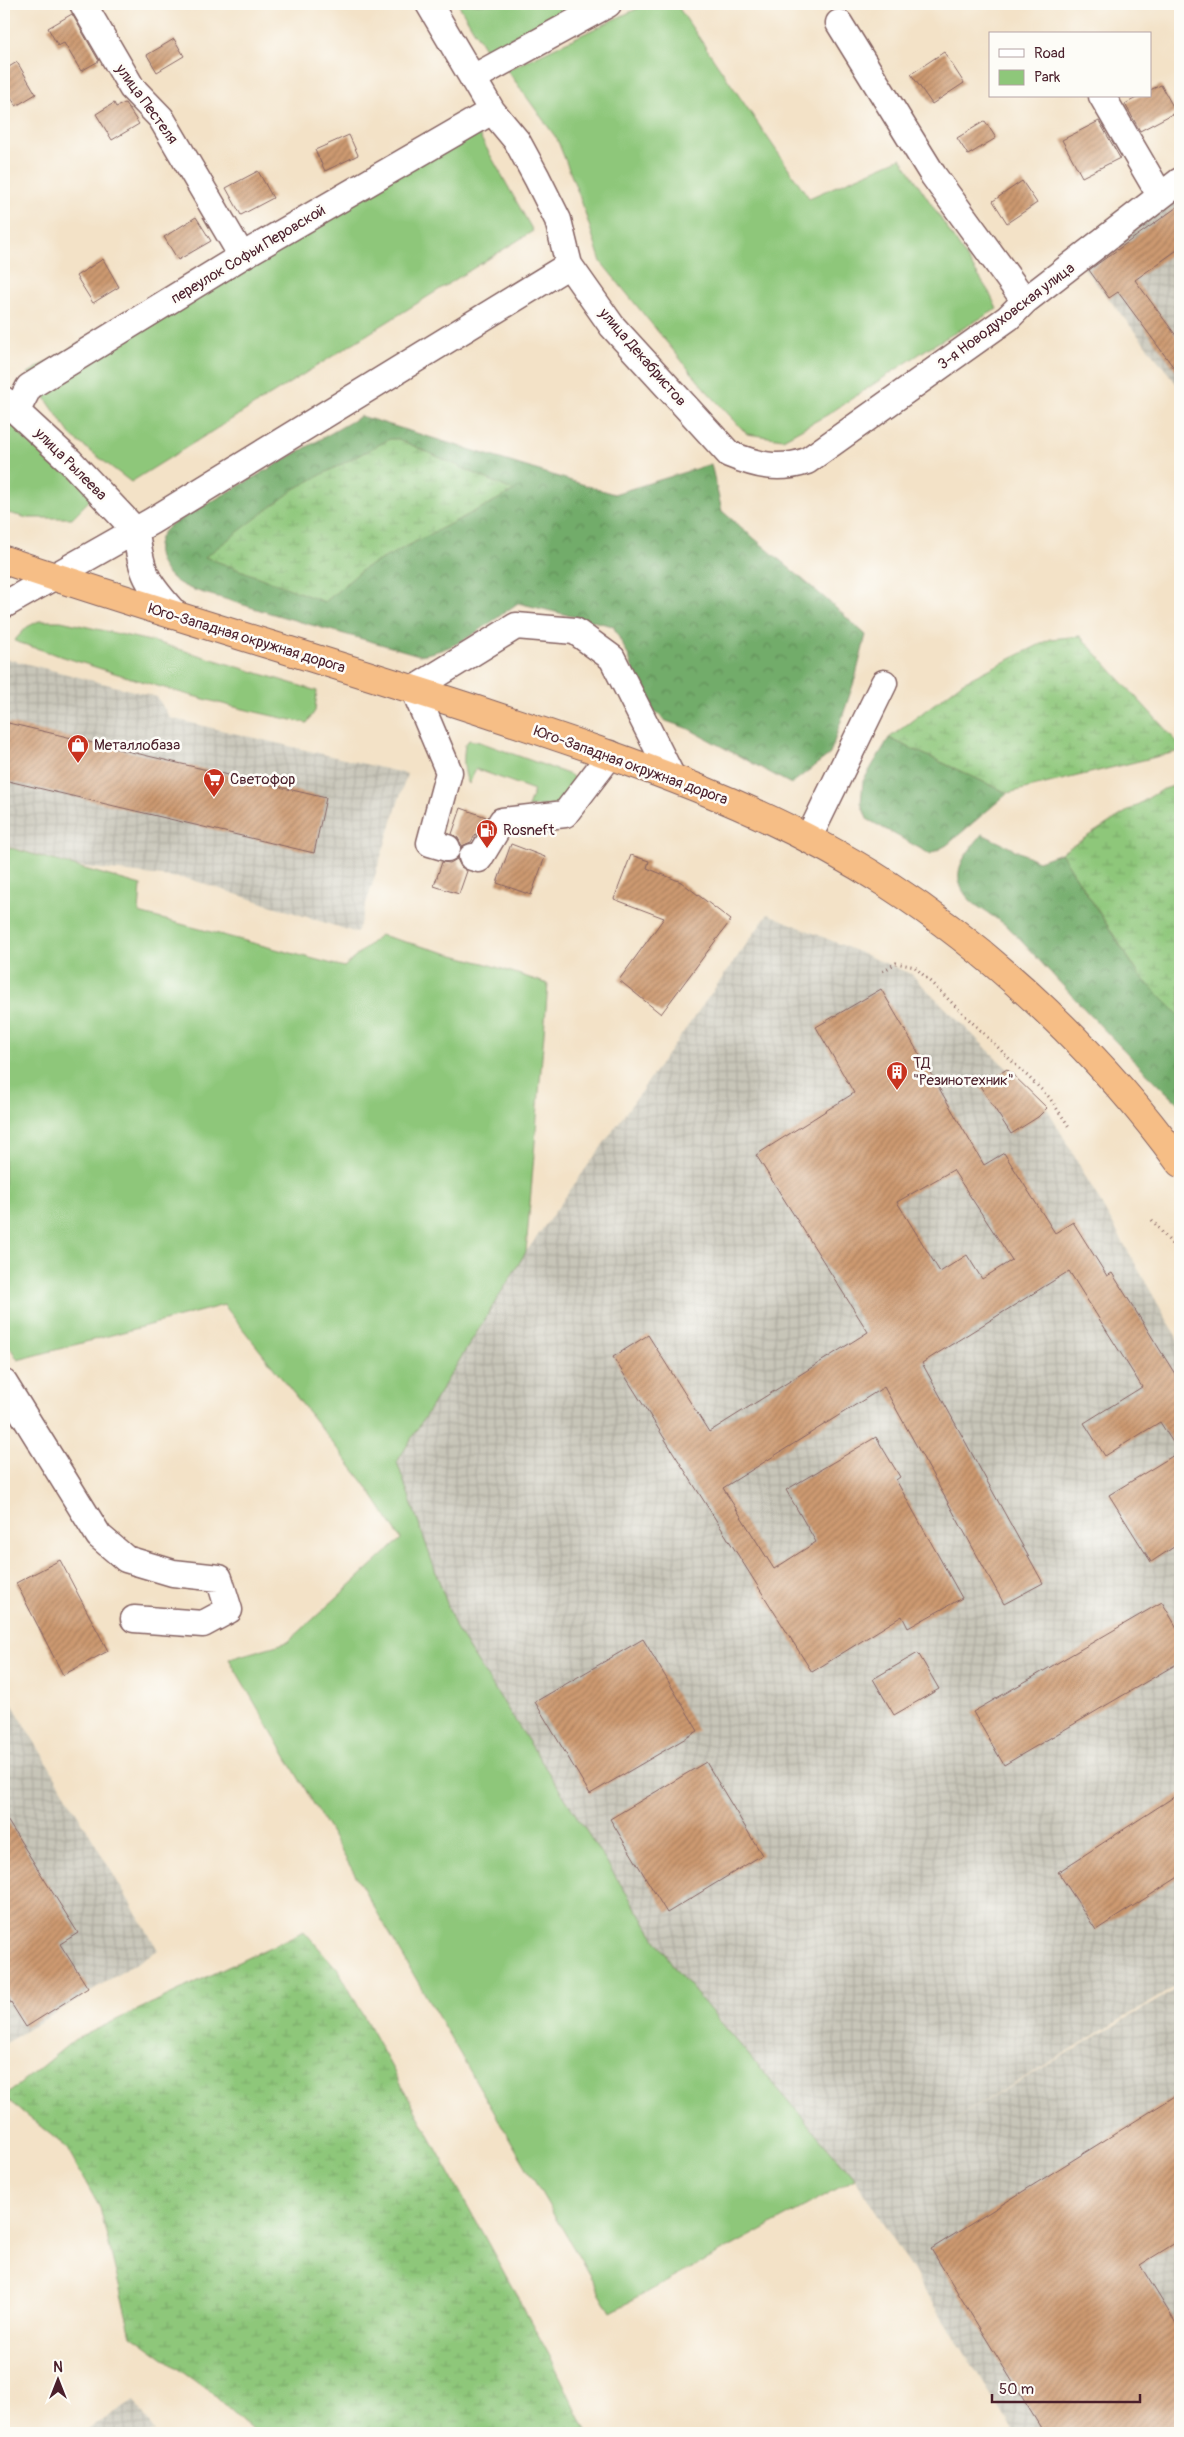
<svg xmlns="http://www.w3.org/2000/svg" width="1184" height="2437" viewBox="0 0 1184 2437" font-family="Pangolin,sans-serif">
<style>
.industrial{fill:url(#industrial-grid)}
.green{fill:#8ec77a;stroke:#6c7352}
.forest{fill:url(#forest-crowns);stroke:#5e664a}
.wetland{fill:url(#wetland-marsh);stroke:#6c7352}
.building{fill:url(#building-hatch);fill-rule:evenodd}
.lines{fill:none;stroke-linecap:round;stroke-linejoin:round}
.minor-casing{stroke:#856362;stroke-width:29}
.highway-casing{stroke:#856362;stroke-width:30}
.path{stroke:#856362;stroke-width:3;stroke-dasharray:1 4;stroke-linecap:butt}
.minor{stroke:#fff;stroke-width:26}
.highway{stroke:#f6be86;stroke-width:28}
.labels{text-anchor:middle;stroke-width:5;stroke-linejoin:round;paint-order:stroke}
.street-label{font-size:15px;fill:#4a1f2b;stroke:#fdfcf7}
.poi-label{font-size:15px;fill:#4a1f2b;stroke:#fdfcf7;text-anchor:start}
</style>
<defs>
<pattern id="industrial-grid" width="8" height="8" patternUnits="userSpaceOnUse" patternTransform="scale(1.25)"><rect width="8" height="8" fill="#c7c5b8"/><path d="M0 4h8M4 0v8" fill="none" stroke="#aca99e"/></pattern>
<pattern id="forest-crowns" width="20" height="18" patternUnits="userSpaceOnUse" patternTransform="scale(1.25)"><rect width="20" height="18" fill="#72ac6a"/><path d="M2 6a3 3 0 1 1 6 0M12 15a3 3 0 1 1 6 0" fill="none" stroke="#608b57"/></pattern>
<pattern id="wetland-marsh" width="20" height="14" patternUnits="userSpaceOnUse" patternTransform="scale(1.25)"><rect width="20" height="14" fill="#8ec77a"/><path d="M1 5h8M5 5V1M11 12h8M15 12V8" fill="none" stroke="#7caa6a"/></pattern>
<pattern id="building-hatch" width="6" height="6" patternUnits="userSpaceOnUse" patternTransform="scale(1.25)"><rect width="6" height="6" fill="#cd9a71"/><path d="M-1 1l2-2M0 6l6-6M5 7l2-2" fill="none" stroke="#a87d5d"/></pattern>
</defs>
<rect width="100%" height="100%" fill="#fdfcf7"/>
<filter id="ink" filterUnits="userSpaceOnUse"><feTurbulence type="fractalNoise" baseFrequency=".02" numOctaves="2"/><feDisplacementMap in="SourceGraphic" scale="10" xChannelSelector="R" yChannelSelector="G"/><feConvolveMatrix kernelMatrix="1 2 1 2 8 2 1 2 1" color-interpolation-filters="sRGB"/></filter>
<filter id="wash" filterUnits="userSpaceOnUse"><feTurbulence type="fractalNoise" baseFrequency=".0096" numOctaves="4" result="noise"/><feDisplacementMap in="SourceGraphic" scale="20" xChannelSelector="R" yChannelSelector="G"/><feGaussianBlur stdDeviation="1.12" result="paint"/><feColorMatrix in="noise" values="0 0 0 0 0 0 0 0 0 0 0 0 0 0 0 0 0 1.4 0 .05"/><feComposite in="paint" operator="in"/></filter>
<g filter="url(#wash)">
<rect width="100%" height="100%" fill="#f3e2c7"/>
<path class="industrial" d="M1180,194V388L1080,263Z
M4,658L157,697L170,718L407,774L357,933L189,879L76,866L4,845Z
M768,914L911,974L1047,1108L1180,1343V1984L935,2131L1180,1987V2433H1015L855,2179L676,1970L456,1629L397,1462L526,1252Z
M4,1690L158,1950L4,2044Z
M134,2400L155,2433H83Z"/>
<path class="green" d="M458,4H573L487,52Z
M647,4H676L809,198L901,158L989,292L997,309L930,347L827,415L783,439L747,434L704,388L601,262L581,200L557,139L507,70Z
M469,117L533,231L131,482L72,437L28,373Z
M4,404L25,437L72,468L94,496L72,518H28L4,512Z
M39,621H61L159,643L317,691L315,711L307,723C208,704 110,672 14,641L27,627Z
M469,740L480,742L571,775L576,781L558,805L528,807L534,790L476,769L469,784C463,773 463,758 465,745Z
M4,846L141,885L139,913L344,967L380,935L487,964L548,984L526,1252L397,1462L456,1629L676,1970L855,2179L611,2312L229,1659L288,1642L401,1539L365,1484L224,1305L18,1360L4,1338Z"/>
<path class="forest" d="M361,416L614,494L711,464L722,511L827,600L866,635L855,679L830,754L791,784L689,729L666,721L642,700L629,657L613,626L518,603C486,625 459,650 419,655C354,636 289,620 225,599C209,594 185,590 172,578C155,562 152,541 169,526Z
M889,738L1008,793L947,845L930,854L867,819L861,803L863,781Z
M982,834L1038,861L1061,853L1138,973L1180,1016V1105C1121,1050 1067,990 1012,931C996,914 967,907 960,884C954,864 971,849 982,834Z"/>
<path class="wetland" d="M390,439H398L514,491L363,569L325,602L205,557L296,488Z
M1080,636L1180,745V751L1008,793L889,738L963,682L1051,639Z
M1180,784V1016L1140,976L1061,853L1161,790Z
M304,1931L339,1971L553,2362L587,2433H255L217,2397L131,2335L100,2208L66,2147L4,2097L74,2040Z"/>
<g id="blocks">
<path class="building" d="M72,14L99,61L81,71L64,43L58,46L48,28Z
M174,39L184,56L157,72L147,55Z
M944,52L964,83L932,104L911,74Z
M17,62L36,94L16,106L4,85V70Z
M1161,85L1176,112L1140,131L1125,104L1140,96H1150V90Z
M114,103L116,107L125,103L139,124L112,140L96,114Z
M985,121L996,138L968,155L957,138Z
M1099,121L1120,158L1082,177L1062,140Z
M349,135L358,155L325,171L315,150Z
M258,171L273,198L241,215L226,188Z
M1022,181L1037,203L1007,223L993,201Z
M1180,205V248L1135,280L1180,341V376L1118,292L1109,298L1089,270Z
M196,217L211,241L178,260L164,237Z
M103,259L119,287L93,303L76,276Z
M4,722L326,798L314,853L4,780Z
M461,808L486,817L471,842L462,846L458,838L452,834Z
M511,844L545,857L531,895L497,883Z
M631,855L649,861L647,868L681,882L731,920L661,1014L619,980L664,918L614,899Z
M457,859L461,867L467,871L459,894L434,886L442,862L450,863Z
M881,989L984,1165L1004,1153L1055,1233L1073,1222L1107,1276L1112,1273L1180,1382V1543L1151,1562L1109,1495L1179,1452L1160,1422L1105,1456L1084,1423L1142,1387L1069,1271L922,1363L1043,1583L1004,1604L884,1387L723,1488L774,1569L816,1542L786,1490L876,1437L900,1477L896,1480L962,1598L908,1628L902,1616L812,1672L613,1357L648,1335L709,1432L868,1332L756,1155L854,1093L816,1027ZM953,1170L1012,1260L982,1279L967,1255L940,1272L897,1202Z
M1007,1069L1047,1108L1038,1117L1011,1134L980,1086Z
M60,1560L108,1651L63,1675L16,1583Z
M1162,1602L1180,1633V1662L1004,1765L973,1712Z
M643,1639L698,1731L590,1794L535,1702Z
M918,1653L939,1689L894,1715L873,1679Z
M706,1762L762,1855L667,1913L610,1819Z
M1180,1793V1876L1096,1930L1058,1872Z
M4,1815L78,1933L60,1944L88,1988L26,2027L4,1992Z
M1180,2093V2240L1140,2265L1180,2330V2433H1044L931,2249Z"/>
</g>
</g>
<g filter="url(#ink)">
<use href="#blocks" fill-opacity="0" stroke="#856362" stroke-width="1"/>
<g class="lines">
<g class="minor-casing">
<path id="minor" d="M83,4L132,88L161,118L242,256
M429,4L492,111L517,141L537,178L558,220L569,265L612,326L729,454C756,465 778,471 807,461L1008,318L1025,301L1180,181
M839,23L933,175L1025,301
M473,78L608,4
M1102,96L1160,195
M4,400L70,461L136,531
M17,410L29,387L242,256L492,111
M136,531C141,575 147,583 177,616
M4,605L152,521L569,265
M808,839L884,683
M447,848L430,843L449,772L414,689L516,626L575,631L612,658L672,777
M472,857L479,859L502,821L565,814L611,754
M4,1383L99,1536L126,1559L173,1573L219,1578L229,1610L203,1624L134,1619"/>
</g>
<g class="highway-casing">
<path id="highway" d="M4,560C166,615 332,662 495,716C631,761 766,806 887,884C997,955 1104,1058 1180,1163"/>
</g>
<path class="path" d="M883,971L896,963L915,967L1049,1097L1070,1128
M1152,1220L1180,1254"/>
<use href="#minor" class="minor"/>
<use href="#highway" class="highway"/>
</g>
</g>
<defs>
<g id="shop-pin" transform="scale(1.125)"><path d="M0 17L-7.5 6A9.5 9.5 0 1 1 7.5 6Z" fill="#c8321e" stroke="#fdfcf7"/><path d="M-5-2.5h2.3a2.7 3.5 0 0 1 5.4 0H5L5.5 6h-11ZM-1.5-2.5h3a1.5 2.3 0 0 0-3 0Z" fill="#fff"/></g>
<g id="supermarket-pin" transform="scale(1.125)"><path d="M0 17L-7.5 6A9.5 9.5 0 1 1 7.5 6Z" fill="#c8321e" stroke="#fdfcf7"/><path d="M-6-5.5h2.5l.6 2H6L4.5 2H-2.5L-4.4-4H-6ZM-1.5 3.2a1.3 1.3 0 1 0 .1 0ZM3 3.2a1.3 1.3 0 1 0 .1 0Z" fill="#fff"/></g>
<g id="fuel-pin" transform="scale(1.125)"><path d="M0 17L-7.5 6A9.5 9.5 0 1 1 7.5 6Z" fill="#c8321e" stroke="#fdfcf7"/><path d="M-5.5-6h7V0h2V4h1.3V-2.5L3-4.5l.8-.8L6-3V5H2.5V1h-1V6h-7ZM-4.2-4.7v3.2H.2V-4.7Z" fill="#fff"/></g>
<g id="building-pin" transform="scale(1.125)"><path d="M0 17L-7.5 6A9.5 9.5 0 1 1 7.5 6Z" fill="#c8321e" stroke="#fdfcf7"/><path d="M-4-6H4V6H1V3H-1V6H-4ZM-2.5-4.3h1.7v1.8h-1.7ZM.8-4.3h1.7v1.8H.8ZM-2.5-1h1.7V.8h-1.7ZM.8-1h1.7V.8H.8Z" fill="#fff"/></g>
</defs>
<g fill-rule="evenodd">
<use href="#shop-pin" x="78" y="745"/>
<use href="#supermarket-pin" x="214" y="779"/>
<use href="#fuel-pin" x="487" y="830"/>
<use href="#building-pin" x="897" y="1072"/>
</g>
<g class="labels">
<g class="street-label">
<text transform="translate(147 104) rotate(54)" y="5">улица Пестеля</text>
<text transform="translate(248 254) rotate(-31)" y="5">переулок Софьи Перовской</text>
<text transform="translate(1006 316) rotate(-37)" y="5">3-я Новодуховская улица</text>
<text transform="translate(643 357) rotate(49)" y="5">улица Декабристов</text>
<text transform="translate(71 464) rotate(45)" y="5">улица Рылеева</text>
<text transform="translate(247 638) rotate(17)" y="5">Юго-Западная окружная дорога</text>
<text transform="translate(631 765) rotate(20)" y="5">Юго-Западная окружная дорога</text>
</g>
<g class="poi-label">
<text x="94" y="750">Металлобаза</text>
<text x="230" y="784">Светофор</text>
<text x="503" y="835">Rosneft</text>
<text x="913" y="1068">ТД<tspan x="913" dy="17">"Резинотехник"</tspan></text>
</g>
</g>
<rect width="1184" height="2437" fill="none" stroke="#fdfcf7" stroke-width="20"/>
<rect x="989" y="32" width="162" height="65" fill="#fdfcf7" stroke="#b5a4a5"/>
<rect x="999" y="49" width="25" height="8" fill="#ffffff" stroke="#b5a4a5"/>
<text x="1034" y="58" font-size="15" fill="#4a1f2b">Road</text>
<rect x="999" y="70" width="25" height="15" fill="#8ec77a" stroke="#b5a4a5"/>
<text x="1034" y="82" font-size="15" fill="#4a1f2b">Park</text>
<g transform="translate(58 2380)" stroke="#fdfcf7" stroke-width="4" paint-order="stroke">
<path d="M0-4L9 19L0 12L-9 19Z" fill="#4a1f2b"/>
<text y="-8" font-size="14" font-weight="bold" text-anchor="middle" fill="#4a1f2b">N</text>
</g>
<path d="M992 2394v8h148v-8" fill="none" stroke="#4a1f2b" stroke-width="2.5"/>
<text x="999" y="2394" font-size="15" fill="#4a1f2b" stroke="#fdfcf7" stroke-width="4" paint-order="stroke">50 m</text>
</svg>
